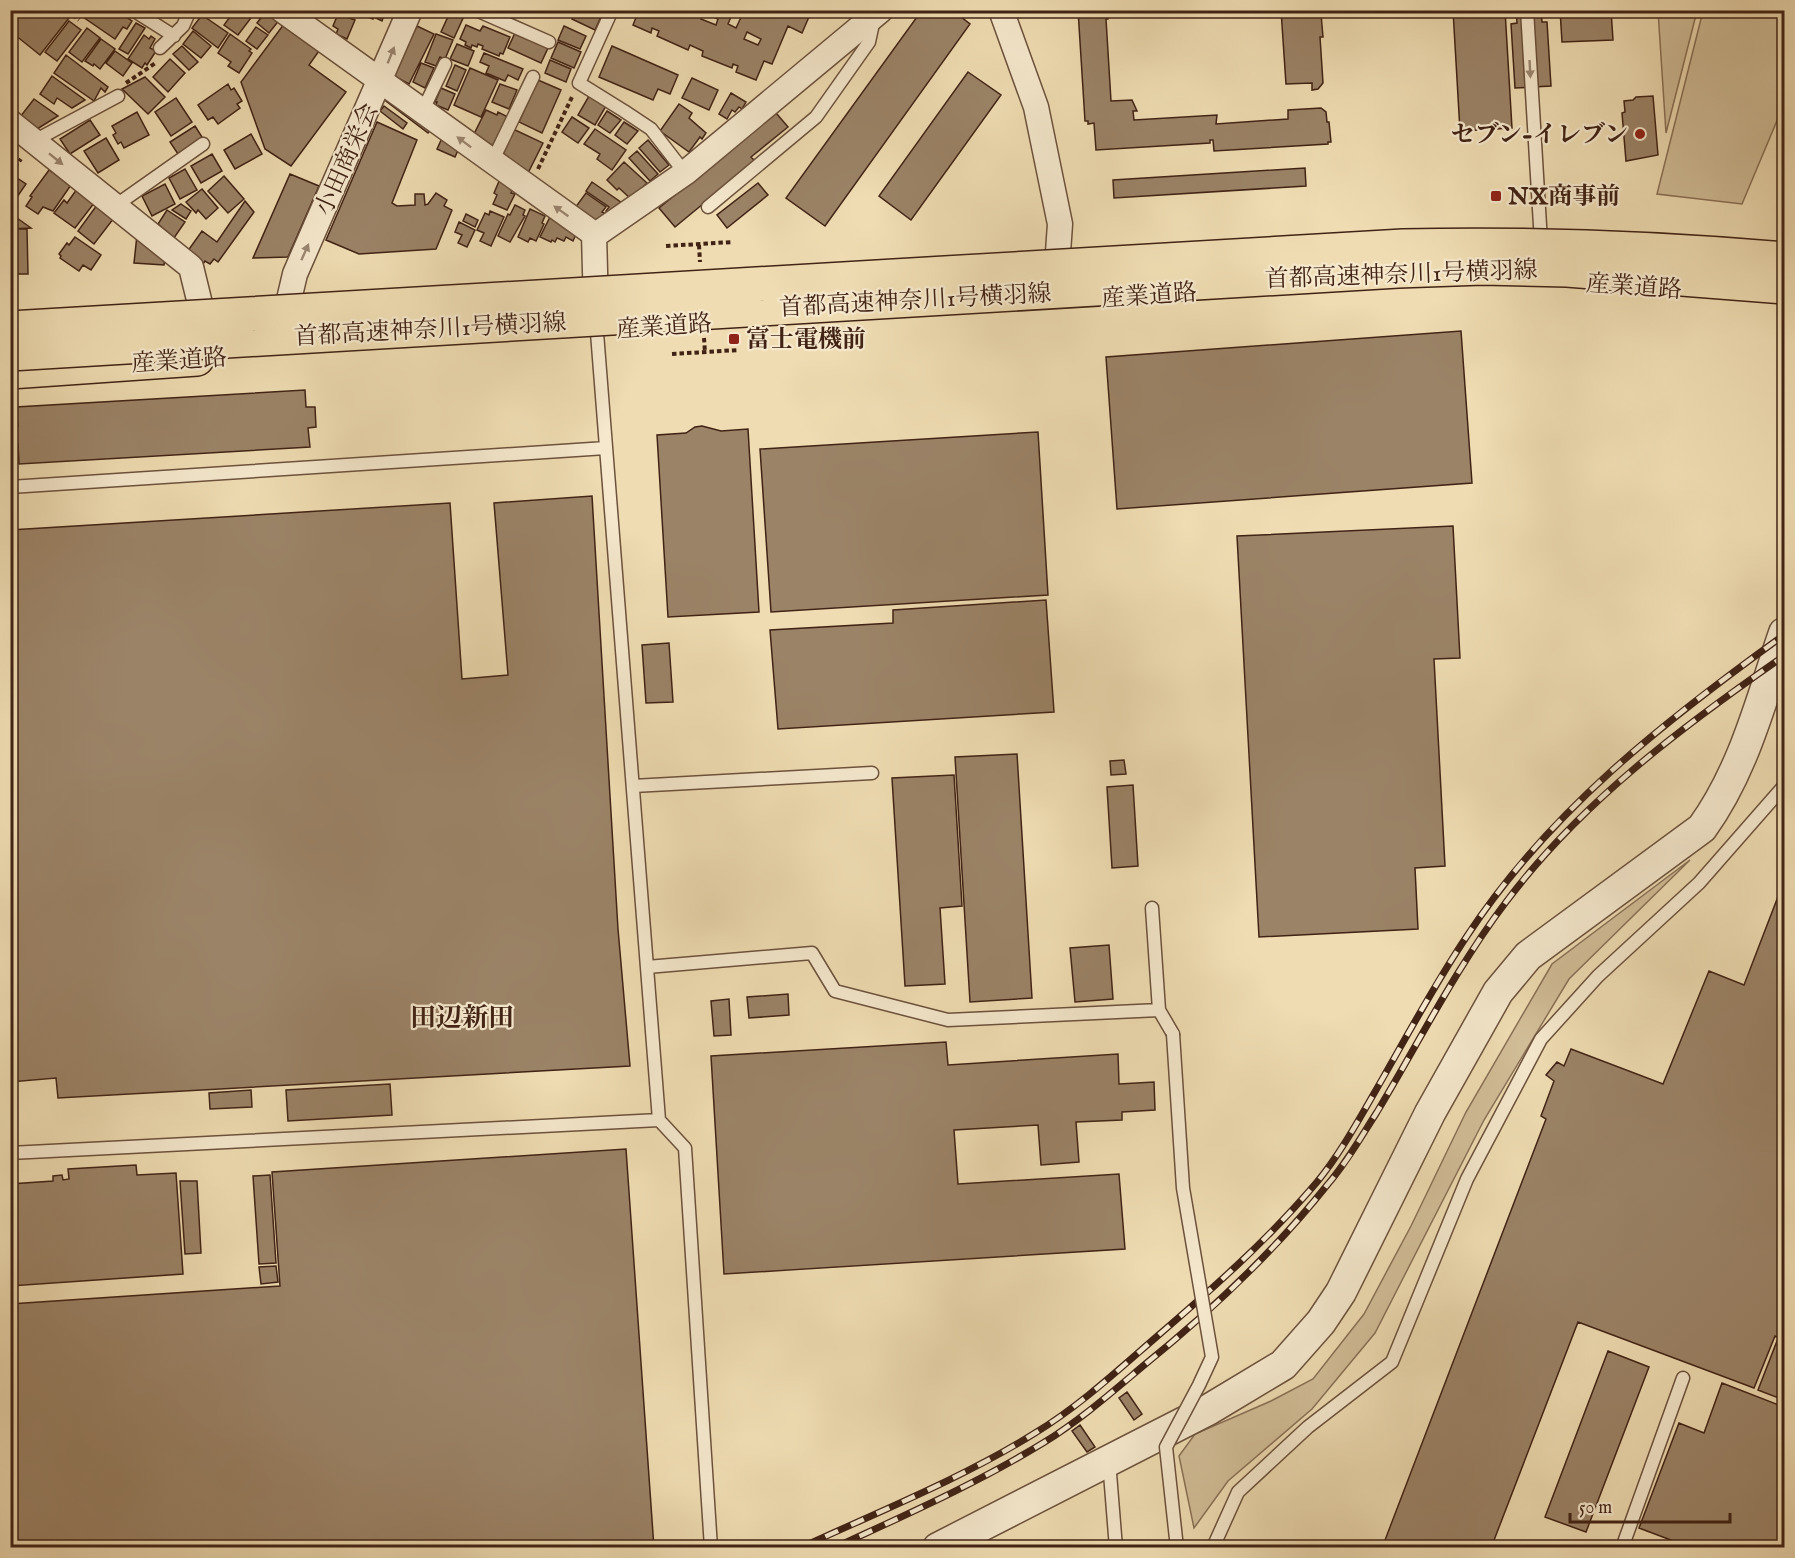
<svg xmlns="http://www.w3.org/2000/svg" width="1795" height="1558" viewBox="0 0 1795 1558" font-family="'IM FELL English','Noto Serif JP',serif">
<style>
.green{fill:#d1bd97;stroke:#897056;stroke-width:1.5}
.building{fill:#9b8367;stroke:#412315;stroke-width:1.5;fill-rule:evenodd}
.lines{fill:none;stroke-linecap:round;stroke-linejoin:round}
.service-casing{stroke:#6c513c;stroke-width:15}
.minor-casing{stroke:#6c513c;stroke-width:27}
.tertiary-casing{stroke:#6c513c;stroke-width:33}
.primary-casing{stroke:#412315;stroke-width:36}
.path{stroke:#412315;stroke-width:4;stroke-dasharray:4.5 3;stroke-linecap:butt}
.service{stroke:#f5e8cd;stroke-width:12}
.minor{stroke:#f5e8cd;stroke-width:24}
.tertiary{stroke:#f5e8cd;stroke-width:30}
.primary{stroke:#efdcb2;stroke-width:33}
.rail-casing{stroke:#412315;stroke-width:7}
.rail{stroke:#f5e8cd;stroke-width:4.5;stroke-dasharray:14;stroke-linecap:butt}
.service-bridge-casing{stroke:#6c513c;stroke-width:15;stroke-linecap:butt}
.motorway-bridge-casing{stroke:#412315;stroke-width:36;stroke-linecap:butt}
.path-bridge{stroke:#412315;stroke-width:4;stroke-dasharray:4.5 3;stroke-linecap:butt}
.service-bridge{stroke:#f5e8cd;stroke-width:12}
.motorway-bridge{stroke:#efdcb2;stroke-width:33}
.oneway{fill:#9b8671}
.poi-dot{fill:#8f2418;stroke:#f5e8cd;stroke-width:2}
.labels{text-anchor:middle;stroke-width:4.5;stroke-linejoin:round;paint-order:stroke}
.poi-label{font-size:24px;font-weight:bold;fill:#412315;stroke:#f5e8cd;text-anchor:start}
.street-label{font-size:24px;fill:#412315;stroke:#f5e8cd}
.neighbourhood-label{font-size:26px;font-weight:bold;fill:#412315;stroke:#f5e8cd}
</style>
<rect width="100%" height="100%" fill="#efdcb2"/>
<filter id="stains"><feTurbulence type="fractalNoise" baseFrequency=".00333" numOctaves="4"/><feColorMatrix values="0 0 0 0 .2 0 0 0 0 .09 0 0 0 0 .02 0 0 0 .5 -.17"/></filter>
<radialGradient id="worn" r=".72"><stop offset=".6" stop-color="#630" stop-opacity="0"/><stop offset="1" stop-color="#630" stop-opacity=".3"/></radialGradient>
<path class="green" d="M1658,11H1697L1666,133Z
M1703,11H1784V104L1742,204L1657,194Z
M1690,860L1569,979L1484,1120L1375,1333L1312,1409L1228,1481L1194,1528L1179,1456L1195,1434L1271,1401L1313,1379L1364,1314L1411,1226L1466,1112L1552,964Z"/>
<path class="building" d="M10,10H60L69,18L40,55L10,31Z
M87,10H116L132,21L127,29L123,27L115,39L83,17Z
M235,10H257L238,35L224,25Z
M267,10H270L280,19L269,33L257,23Z
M357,10H383L385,12L382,21L374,17L373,19L356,12Z
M451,10L464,16L454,38L441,32Z
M560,10H604L595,30L572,19L573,16Z
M639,10H734L728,24L736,28L743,13L739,10H812L802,33L788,26L772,64L764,61L756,80L736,72L738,66L733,64L732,68L702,56L703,51L690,45L688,50L657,36L659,31L652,28L651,33L633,25ZM704,13L718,19L716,25L701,19ZM747,32L761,39L758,45L744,39Z
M922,10H952L970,24L825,226L786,198Z
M1078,10H1115L1116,16H1108V19H1106L1111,101L1132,100L1137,111H1133L1134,120L1217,115L1216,124L1288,119V110L1321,108L1326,112L1327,122H1329L1331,142H1328V144L1214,151L1213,140H1210V143L1096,150L1094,123L1088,124V121H1085Z
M1281,10H1317V14H1321L1323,37H1320L1323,83L1318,89L1312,90V83L1286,84Z
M1453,10H1505L1512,128L1460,131Z
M1516,10H1541L1542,22H1547L1551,86L1515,88L1511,24L1517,23Z
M1560,10H1611L1613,40L1562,42Z
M338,14L355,20L347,39L336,34L338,29L333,26Z
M202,15L228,33L218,48L192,28Z
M69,21L81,30L57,61L45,52Z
M136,23L145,28L128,54L119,49Z
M284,24L319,51L309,65L346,92L291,166L265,149L241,82Z
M466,25L480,31L483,26L510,37L503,54L500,53L499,56L482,49L483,46L478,44L477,47L472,45L471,48L465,45L466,42L460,39Z
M417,26L434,34L409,84L392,75Z
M564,26L586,36L580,49L558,40Z
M256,27L268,35L257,49L246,41Z
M87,28L100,38L82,62L69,52Z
M193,31L211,46L201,58L183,44Z
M515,33L548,48L541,63L508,48Z
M230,34L251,49L249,51L252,53L239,73L228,66L231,62L218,53Z
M436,34L453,40L445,59L440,57L436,66L425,62Z
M144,35L149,39L151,36L155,39L150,48L156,51L147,65L145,63L142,68L128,59Z
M101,39L115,49L100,69L94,64L93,66L85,61Z
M558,42L581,52L574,68L551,58Z
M457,44L474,51L468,66L450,59Z
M182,46L198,62L189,70L173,54Z
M612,46L678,75L670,94L658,89L653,100L599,77Z
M115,51L132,63L123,76L106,63Z
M484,53L523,69L518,80L508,75L505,81L486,73L489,66L480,62Z
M66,55L108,87L105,92L101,88L94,101L54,73Z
M170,59L185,73L168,92L153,77Z
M550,60L571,69L566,82L545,73Z
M421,63L434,68L425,88L413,82Z
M455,65L466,70L457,91L446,86Z
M470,68L498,80L481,117L454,105Z
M968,72L1001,95L911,220L879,196Z
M52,76L85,100L72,108L57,98L54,104L40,94Z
M145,77L165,97L148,114L122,89Z
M692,78L718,90L709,110L682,98Z
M538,80L561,90L542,133L519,122Z
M228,84L231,90L234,88L242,101L237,104L240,108L218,124L213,117L208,120L198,105Z
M500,84L517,90L509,109L492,102Z
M441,88L455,94L448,110L436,105L437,102H435Z
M731,93L746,102L742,109L739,107L735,112L732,110L727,119L719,114Z
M390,96L432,128L428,133L386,101Z
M589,96L606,106L595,125L578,115Z
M1653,96L1658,155L1626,161L1622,113L1625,112L1624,101L1633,100L1636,97Z
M176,98L192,122L171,136L155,112Z
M34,99L58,116L37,129L20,117Z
M679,104L692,113L689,118L706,133L702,139L700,137L689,152L660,131Z
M384,106L407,123L403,129L380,111Z
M486,110L497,115L498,112L508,117L494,146L473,136Z
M607,111L621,120L610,133L598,125Z
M137,112L149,135L124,148L121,142L118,144L113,135L116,133L112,126Z
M776,113L788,127L751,157L755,161L675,227L659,208Z
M572,117L589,128L578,143L562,132Z
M90,120L100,135L70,154L60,139Z
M377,122L417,140L392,203L397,206L415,205V194H424L425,205L428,204L436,193L447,200L444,206L452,210L436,249L359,254L326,240Z
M624,122L638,131L627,144L615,135Z
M195,126L202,137L178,154L170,142Z
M513,129L543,143L527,175L501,155Z
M595,129L626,150L612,170L597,159L600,154L584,144Z
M251,134L262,154L235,169L224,150Z
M443,136L459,148L455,157L437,149Z
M106,138L119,160L98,173L84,151Z
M648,140L669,165L660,172L639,148Z
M637,151L658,174L650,181L629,158Z
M212,154L222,171L201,183L191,166Z
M624,162L647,183L631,199L619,188L617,190L607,180Z
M1305,168L1306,186L1114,198L1113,180Z
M185,169L197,190L180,199L169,178Z
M49,170L71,185L53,211L43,207L38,214L26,206L32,197L30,196Z
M290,174L319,186L288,257L253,258Z
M14,176L26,184L11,206L10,181Z
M224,176L244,199L228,213L208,191Z
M500,179L514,186L511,193L515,194L507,210L493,204L497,195L494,193Z
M592,182L622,203L613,216L606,211L609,207L586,191Z
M758,183L768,195L727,228L717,215Z
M165,184L175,204L152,216L142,196Z
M77,189L95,202L75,228L54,213L64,200L67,203Z
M202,189L218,208L206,219L198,210L196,213L186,202Z
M586,193L606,207L602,212L604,213L601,227L575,208Z
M245,201L254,212L218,262L214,259L210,264L205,261L203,264L187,252L202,231L217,242Z
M181,204L191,211L186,219L172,210Z
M97,205L114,218L94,244L78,231Z
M515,205L525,210L523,215L525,216L510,242L498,236L508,214L510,215Z
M530,209L545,216L542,223L544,224L536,241L530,238L528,242L518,237Z
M167,210L185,222L174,238L158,224Z
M490,211L504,217L491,246L480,241L484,233L477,230L485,213L489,215Z
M10,213L31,228L10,229Z
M466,214L478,220L475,227L463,221Z
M550,217L577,232L573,241L566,237L564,241L557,238L555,242L552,240L551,242L540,237Z
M459,222L475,230L467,247L458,243L462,235L455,232Z
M10,229H27L28,274H10Z
M137,235L165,257L164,265L134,263Z
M75,237L101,255L91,270L83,265L79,271L60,258L61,256L59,254L67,243L69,245Z
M1461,331L1472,483L1117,509L1106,357Z
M305,390L306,407H315L316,427L308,428L310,447L19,464L18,444H10V427L18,426L16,407Z
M702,426L721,431L748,429L759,612L668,617L657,435L686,433L695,427Z
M1038,432L1048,595L771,612L760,449Z
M592,496L618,929L630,1066L58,1098L56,1078L10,1082V530L450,503L462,679L508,675L494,503Z
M1453,526L1460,658L1434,659L1445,866L1415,868L1418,929L1259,937L1237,536Z
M1046,600L1054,712L778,729L770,630L893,623V610Z
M669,643L673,702L646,703L642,645Z
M1017,754L1032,998L970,1002L955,757Z
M1124,760L1126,774L1111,775L1110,761Z
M954,775L962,906L940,908L945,984L905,986L892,778Z
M1133,785L1138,866L1112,868L1107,787Z
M1784,881V1340L1775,1336L1754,1388L1578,1322L1491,1548H1382L1546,1119L1541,1116L1554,1081L1546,1075L1557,1062L1564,1066L1571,1049L1663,1084L1709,971L1744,985Z
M1109,945L1113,999L1075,1002L1070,948Z
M788,994L789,1015L749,1018L747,997Z
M729,999L731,1035L714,1036L711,1001Z
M946,1042L948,1065L1118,1054L1119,1084L1154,1082L1155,1110L1122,1112V1120L1076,1122L1079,1162L1041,1165L1038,1125L954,1130L958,1184L1119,1174L1125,1249L724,1274L711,1056Z
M390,1084L392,1115L288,1121L286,1090Z
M251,1090L252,1107L210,1109L209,1093Z
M626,1149L654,1548H10V1304L280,1286L272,1172Z
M136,1165L137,1175L176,1173L183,1274L10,1286V1184L53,1181V1176L62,1175L63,1180L69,1179L68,1169Z
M270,1175L276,1263L259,1264L253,1176Z
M180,1181H197L201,1253L185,1254Z
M276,1266L278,1282L261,1284L259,1267Z
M1777,1341L1784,1343V1400L1758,1390Z
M1608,1351L1649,1367L1586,1532L1545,1517Z
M1722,1383L1784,1407V1548H1692L1639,1528L1679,1423L1704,1433Z
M1127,1392L1142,1414L1134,1420L1119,1398Z
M1080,1425L1095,1447L1087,1452L1072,1431Z"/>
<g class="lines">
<g class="service-casing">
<path id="service" d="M133,10L174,36
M476,10L549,42
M612,10L579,83L624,111L651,129L685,173
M1527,10L1541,242
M160,48L183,26L190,10
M423,110L445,64
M34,141L118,96
M492,162L533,77
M115,206L203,144
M708,207L816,117L869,42L874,19
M596,320L659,1120L685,1148L711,1548
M10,487L606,448
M633,786L872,773
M647,967L812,953L835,991L948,1020L1159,1010L1152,908
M1159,1010L1173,1034
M10,1153L659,1120
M1109,1461L1116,1548
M1217,1548L1215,1543L1238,1492L1308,1427L1392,1362L1467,1179L1541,1039L1598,976L1699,883L1784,786
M1622,1548L1683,1378"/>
</g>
<g class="minor-casing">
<path id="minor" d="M282,10L594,234L596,308
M1001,10L1036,107L1060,224L1056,281
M10,122L191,267L202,312
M594,236L685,173L881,10
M287,308L295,274L410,10"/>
</g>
<g class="tertiary-casing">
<path id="tertiary" d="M938,1548L1208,1410L1283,1365L1321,1322L1341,1292L1430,1113L1498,992L1528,956L1702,828C1744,770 1761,700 1784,633"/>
</g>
<g class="primary-casing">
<path id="primary" d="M10,372L197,359"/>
</g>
<path class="path" d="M67,10L79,20
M126,83L157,62
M538,169L572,97
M10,173L21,159
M666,246L733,242
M672,354L739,350"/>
<use href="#service" class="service"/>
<use href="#minor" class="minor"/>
<use href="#tertiary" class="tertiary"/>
<use href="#primary" class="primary"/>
<g class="rail-casing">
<path id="rail" d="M800,1548C878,1512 963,1478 1035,1433C1078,1407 1116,1372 1154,1339C1212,1289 1267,1241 1317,1182C1340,1154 1358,1121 1376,1090C1406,1038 1434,985 1467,936C1549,811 1665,721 1784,635
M834,1548C905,1515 976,1484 1043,1443C1079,1421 1111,1393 1143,1366C1211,1311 1274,1252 1328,1184C1347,1162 1361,1137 1377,1112C1419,1042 1456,968 1506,902C1580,803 1683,726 1784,656"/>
</g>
<use href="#rail" class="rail"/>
<g class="service-bridge-casing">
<path id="service-bridge" d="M1173,1034L1183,1188L1212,1357L1199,1385L1166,1447L1177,1548"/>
</g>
<g class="motorway-bridge-casing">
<path id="motorway-bridge" d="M10,328L1403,246C1531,243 1658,248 1784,259
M10,354L1398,271L1483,268L1567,270L1784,287"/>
</g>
<path class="path-bridge" d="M699,245L700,262
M704,338L705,353"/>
<use href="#service-bridge" class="service-bridge"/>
<use href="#motorway-bridge" class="motorway-bridge"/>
</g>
<defs><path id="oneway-solid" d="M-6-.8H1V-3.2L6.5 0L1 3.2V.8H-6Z" transform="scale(1.5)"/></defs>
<g class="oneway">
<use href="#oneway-solid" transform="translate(391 55) rotate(-68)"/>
<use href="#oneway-solid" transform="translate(1530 69) rotate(87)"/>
<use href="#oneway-solid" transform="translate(464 142) rotate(-143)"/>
<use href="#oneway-solid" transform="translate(56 159) rotate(39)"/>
<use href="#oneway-solid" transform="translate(561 211) rotate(-145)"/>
<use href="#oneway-solid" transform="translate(305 252) rotate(-66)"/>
</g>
<g class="poi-dot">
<circle cx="1640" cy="134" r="6"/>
<rect x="1490" y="190" width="12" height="12" rx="3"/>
<rect x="728" y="333" width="12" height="12" rx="3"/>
</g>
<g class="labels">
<g class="poi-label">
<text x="1628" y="142" text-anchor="end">セブン-イレブン</text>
<text x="1508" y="204">NX商事前</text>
<text x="746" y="347">富士電機前</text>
</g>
<g class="street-label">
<text transform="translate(346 159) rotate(-66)" y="8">小田商栄会</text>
<text transform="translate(1401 274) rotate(-2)" y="8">首都高速神奈川1号横羽線</text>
<text transform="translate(1634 286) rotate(4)" y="8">産業道路</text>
<text transform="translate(1149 295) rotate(-4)" y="8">産業道路</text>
<text transform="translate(915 300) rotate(-3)" y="8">首都高速神奈川1号横羽線</text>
<text transform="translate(664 326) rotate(-4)" y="8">産業道路</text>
<text transform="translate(430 329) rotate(-3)" y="8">首都高速神奈川1号横羽線</text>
<text transform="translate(179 360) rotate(-4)" y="8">産業道路</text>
</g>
<g class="neighbourhood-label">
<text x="462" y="1026">田辺新田</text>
</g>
</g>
<rect width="1795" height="1558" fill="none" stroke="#efdcb2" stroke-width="36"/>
<rect x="12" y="12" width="1771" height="1534" fill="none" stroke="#412315" stroke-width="3"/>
<rect x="18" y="18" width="1759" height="1522" fill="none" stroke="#412315" stroke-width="1.5"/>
<path d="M1570 1513v9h160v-9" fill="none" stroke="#412315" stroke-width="3"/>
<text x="1579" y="1513" font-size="18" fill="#412315" stroke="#f5e8cd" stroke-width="4.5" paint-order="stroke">50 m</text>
<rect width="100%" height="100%" filter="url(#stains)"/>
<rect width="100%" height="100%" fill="url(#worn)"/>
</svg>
